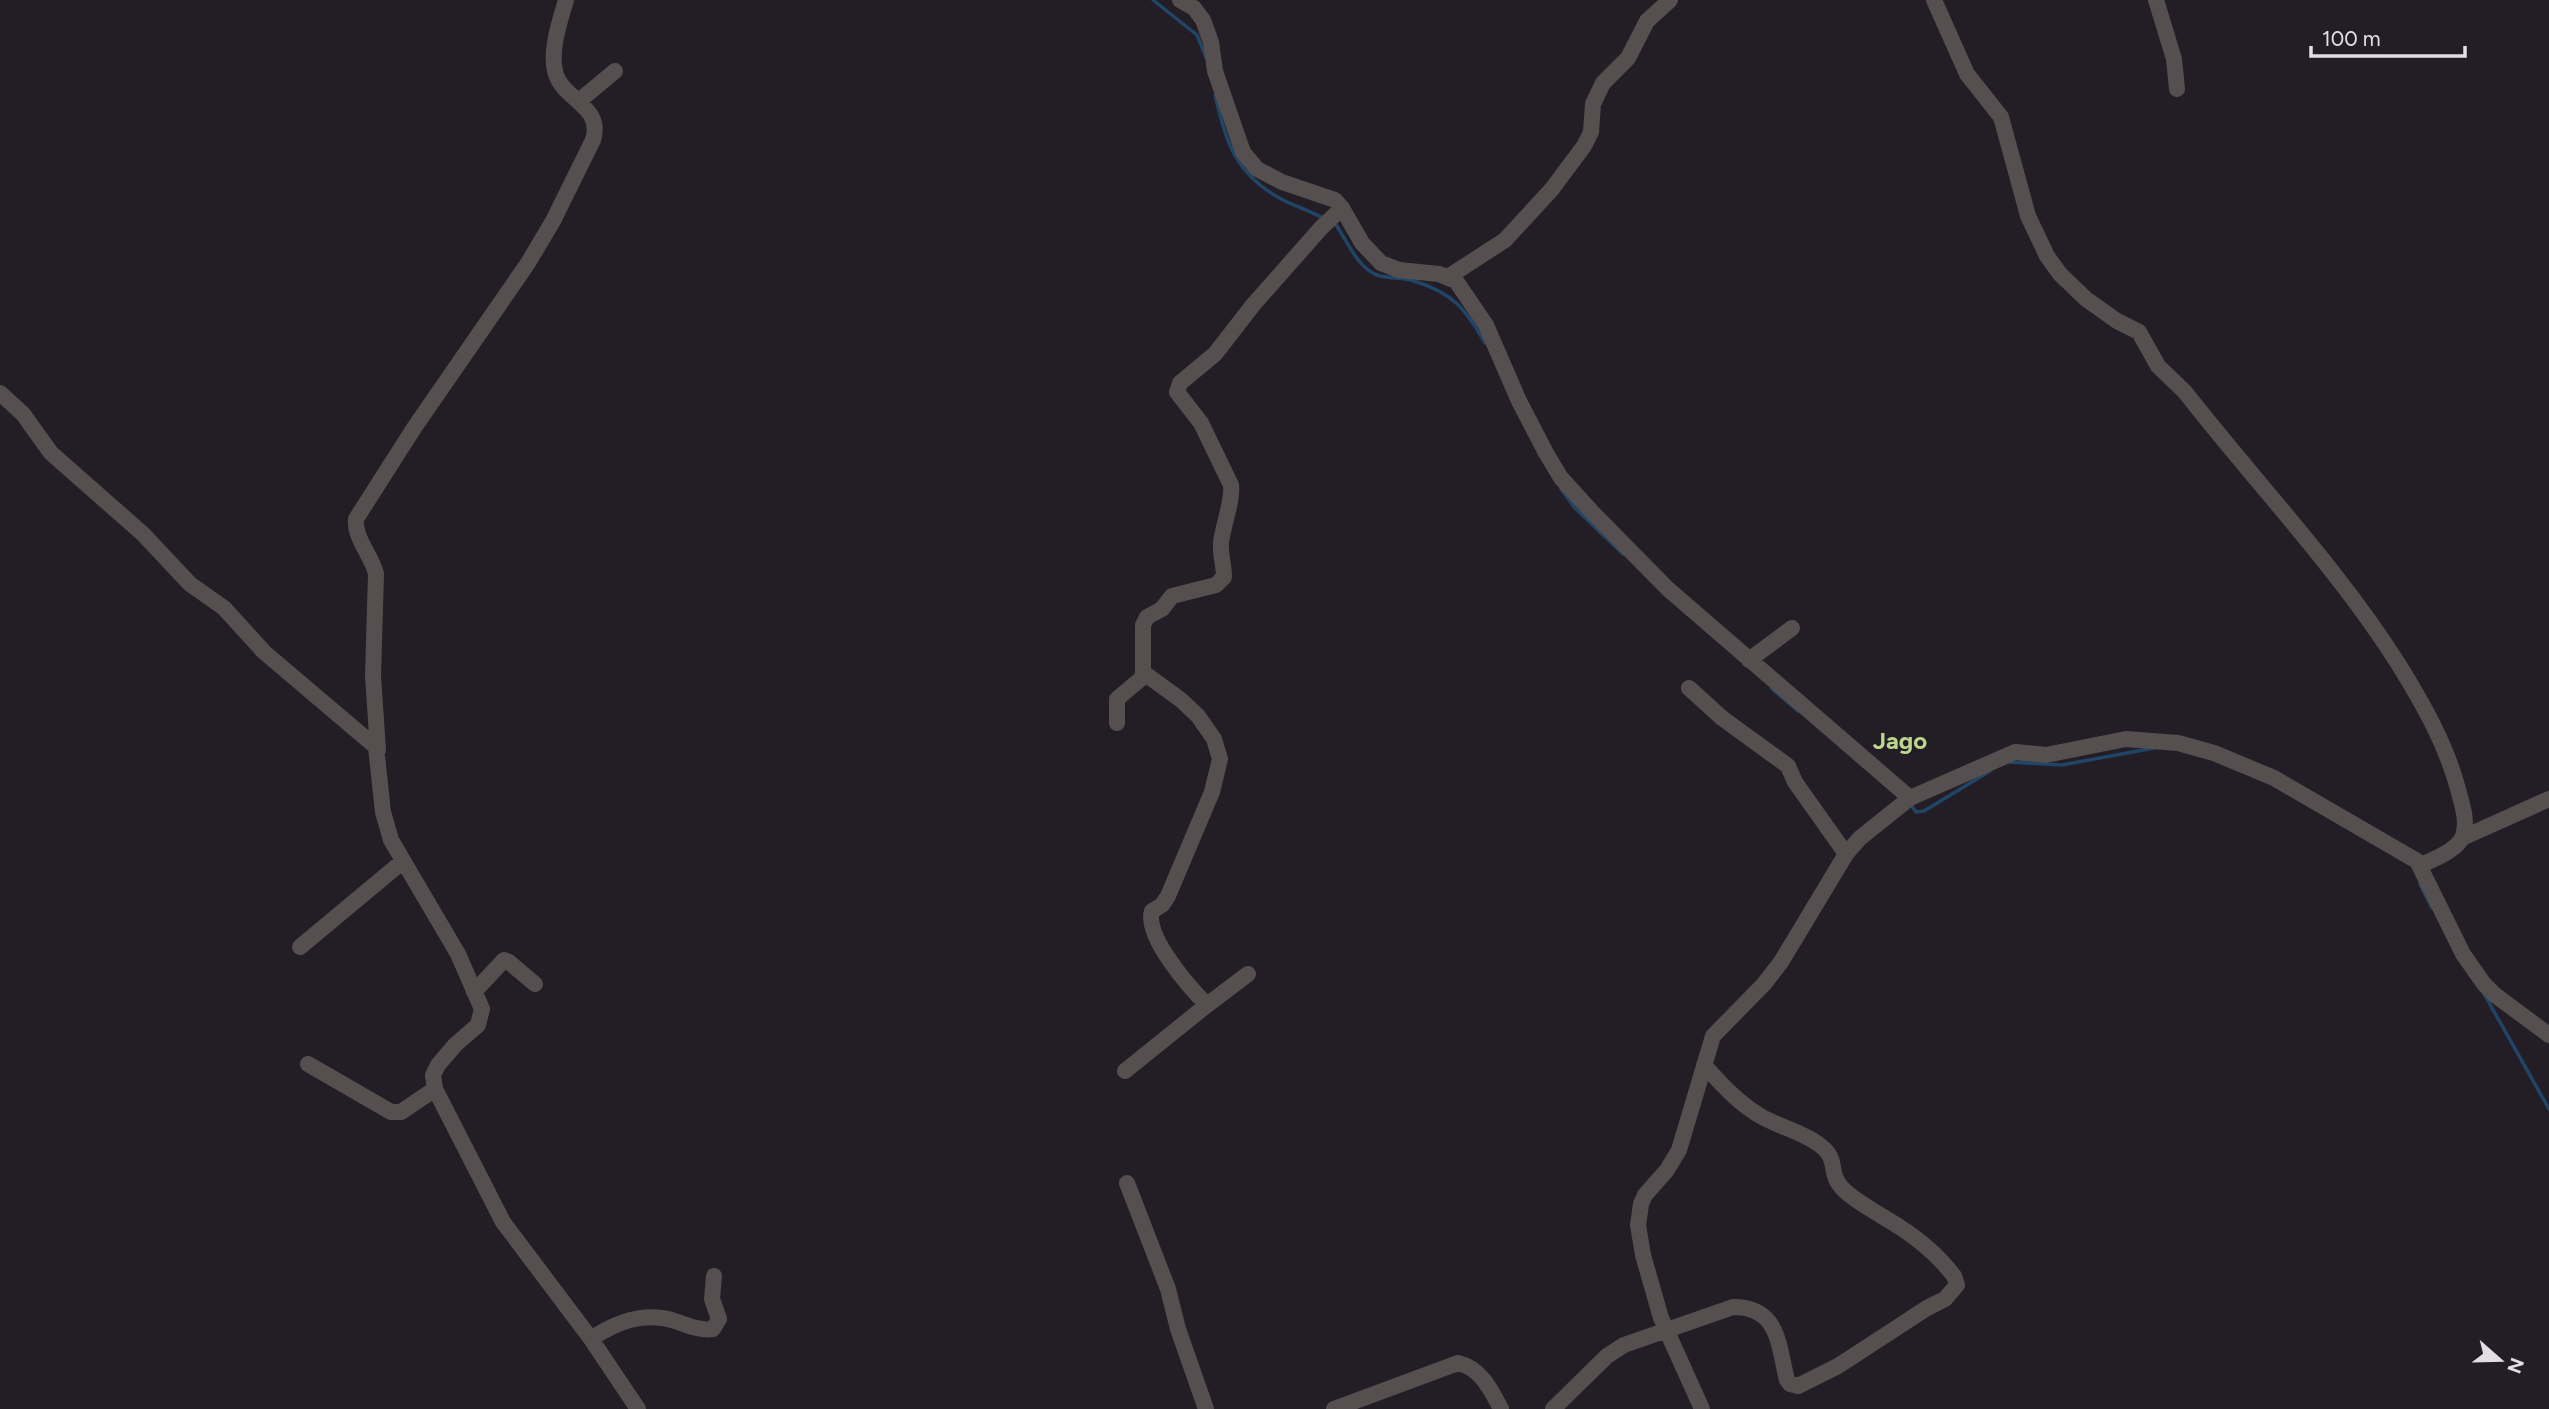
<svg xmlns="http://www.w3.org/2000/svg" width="2549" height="1409" viewBox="0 0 2549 1409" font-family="Figtree,sans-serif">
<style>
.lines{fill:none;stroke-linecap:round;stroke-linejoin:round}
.stream{stroke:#204567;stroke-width:3.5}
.minor{stroke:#55504f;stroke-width:16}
.labels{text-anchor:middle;stroke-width:6;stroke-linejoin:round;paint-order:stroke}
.quarter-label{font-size:24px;font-weight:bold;fill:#bdd68d;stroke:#231e26}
</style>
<rect width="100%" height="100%" fill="#231e26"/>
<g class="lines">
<path class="stream" d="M1153,0L1197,35L1206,57
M1215,95C1227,145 1236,176 1285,201C1298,207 1312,212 1325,219
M1332,223L1336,225C1347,241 1358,268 1377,275C1388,279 1402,277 1414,281C1453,293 1466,309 1485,343
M1561,489L1575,508L1623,554
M1772,689L1798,711
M2010,762L2062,765L2154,748
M1911,805L1916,812L1924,811L1990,771
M2420,884L2432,908
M2483,992L2549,1109"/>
<path class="minor" d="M1180,0L1194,8L1203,20L1211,42L1215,71L1243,152L1257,169L1282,182L1335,200L1342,208L1362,243L1381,263L1399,270L1439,274L1456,281L1486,325L1519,401L1546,453L1561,478L1592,512L1668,589L1910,798L2015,752L2046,755L2126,739L2178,743L2214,753L2274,778L2417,861L2463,954L2484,984L2495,995L2549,1035
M1934,0L1967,74L2001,117L2028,216L2047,256L2060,274L2086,299L2117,321L2139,332L2158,366L2185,392C2256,483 2337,567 2399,665C2423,704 2446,744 2458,789C2462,804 2468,821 2463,836C2457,851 2433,859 2420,866
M2156,0L2174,59L2177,89
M579,101L615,71
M1448,277L1505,240L1552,189L1584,146L1591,132L1593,104L1603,83L1628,58L1647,21L1670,0
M0,393L23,414L51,453L143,534L190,584L224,608L264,652L376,747L383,812L391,840L458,954L482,1009L478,1025L455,1045L438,1065L433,1075L435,1089L503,1222L591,1339L638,1409
M1749,660L1792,628
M1144,673L1181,700L1198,716L1214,739L1220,759L1212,792L1168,896L1162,905L1152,911C1144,936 1190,988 1207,1005L1248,974
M1689,688L1722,718L1788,766L1795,782L1846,854
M1117,723V699L1143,677V625L1147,617L1162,609L1172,596L1216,585L1224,577C1224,566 1220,554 1221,542C1223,526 1233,500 1231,485L1201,423L1177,392L1180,383L1215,354L1253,305L1321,228L1342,208
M378,750L373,676L376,574C372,556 354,538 356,519L414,428L528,263L553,221L593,140C604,105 561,100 555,71C550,49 560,21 566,0
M2462,838L2549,799
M300,947L402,862
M474,992L504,960L509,962L535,984
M308,1064L391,1112H401L435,1089
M1125,1071L1207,1005
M1127,1183L1168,1289L1178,1329L1206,1409
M591,1339C616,1322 644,1311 675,1321C687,1325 700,1331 713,1329L719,1319L712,1299L714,1276
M1334,1409L1458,1363C1481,1368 1491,1390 1501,1409
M1553,1409L1607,1356L1624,1345L1733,1307C1779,1307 1778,1344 1787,1380L1790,1384L1798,1386L1838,1366L1927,1308L1945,1299L1957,1285L1954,1276C1935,1251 1911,1233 1885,1218C1871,1209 1857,1202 1845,1191C1824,1171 1843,1161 1817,1143C1801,1132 1781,1127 1764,1118C1740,1105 1722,1085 1704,1065
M1702,1409L1661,1318L1643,1255L1638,1225L1641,1204L1645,1195L1667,1170L1679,1150L1713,1036L1764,984L1781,962L1846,854L1860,838L1910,798"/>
</g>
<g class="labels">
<g class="quarter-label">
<text x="1900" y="749">Jago</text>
</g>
</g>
<g transform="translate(2500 1360) rotate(110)" stroke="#231e26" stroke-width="5" paint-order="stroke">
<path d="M0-5L12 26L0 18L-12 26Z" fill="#e2dfe4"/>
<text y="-10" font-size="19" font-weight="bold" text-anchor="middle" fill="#e2dfe4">N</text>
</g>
<path d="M2311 46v10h154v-10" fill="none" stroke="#e2dfe4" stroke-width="3.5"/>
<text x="2322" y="46" font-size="21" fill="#e2dfe4" stroke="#231e26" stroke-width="5" paint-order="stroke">100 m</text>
</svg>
